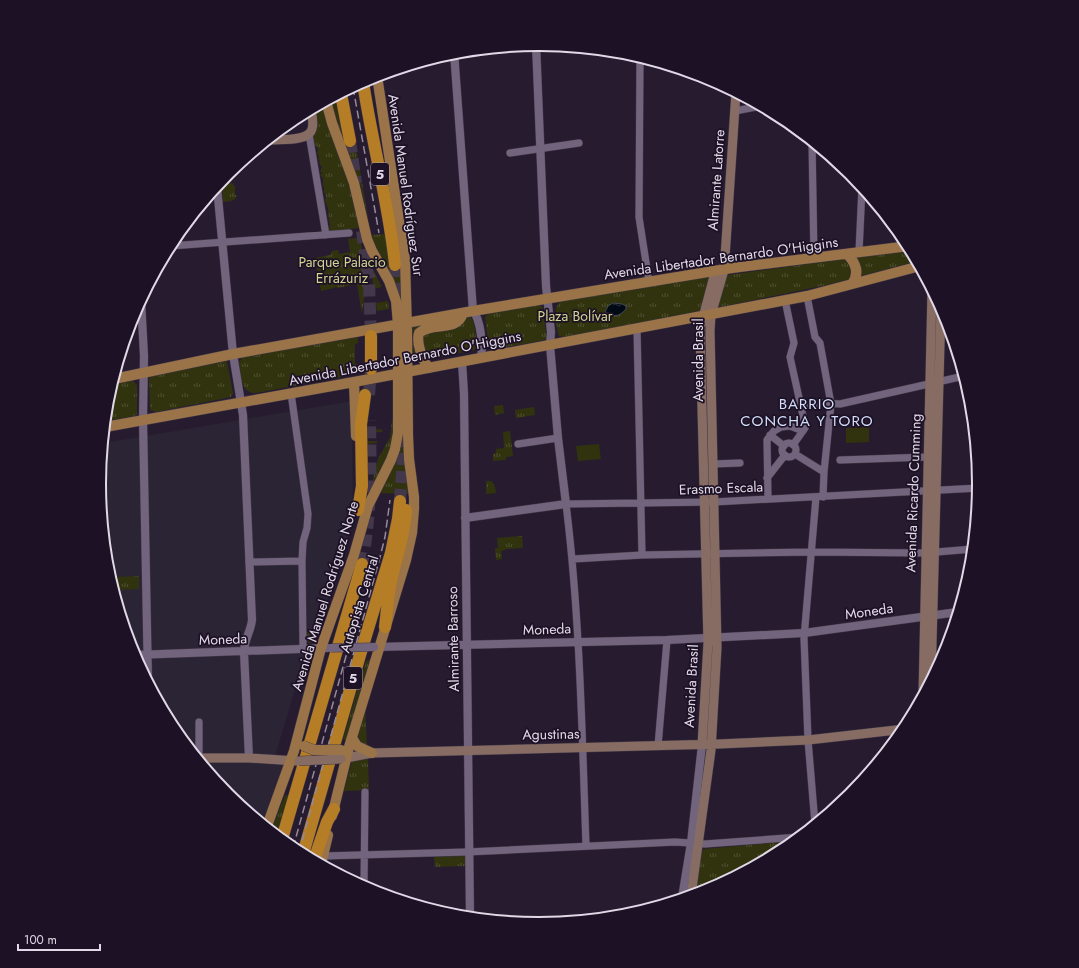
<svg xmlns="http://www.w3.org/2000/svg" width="1079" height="968" viewBox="0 0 1079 968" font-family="Jost,sans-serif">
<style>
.commercial{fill:#2b2434}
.grass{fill:url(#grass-tufts)}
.garden{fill:#31330e}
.water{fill:url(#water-ripples);stroke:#444854}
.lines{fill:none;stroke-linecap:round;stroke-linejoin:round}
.motorway-tunnel{stroke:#43384b;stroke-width:12;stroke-dasharray:12 6;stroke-linecap:butt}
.minor-casing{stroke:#423848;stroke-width:8}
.tertiary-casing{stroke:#423848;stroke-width:9}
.secondary-casing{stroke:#423848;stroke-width:10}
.primary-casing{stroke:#423848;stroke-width:11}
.motorway-casing{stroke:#423848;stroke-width:13}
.minor{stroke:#72647c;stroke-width:7}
.tertiary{stroke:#72647c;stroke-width:8}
.secondary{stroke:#866c62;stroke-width:9}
.primary{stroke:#9a7348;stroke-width:10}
.motorway{stroke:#b57d25;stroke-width:12}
.rail{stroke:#958b9c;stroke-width:1.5;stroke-dasharray:8 4;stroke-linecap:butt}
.tertiary-bridge-casing{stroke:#423848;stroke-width:9;stroke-linecap:butt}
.secondary-bridge-casing{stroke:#423848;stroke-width:10;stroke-linecap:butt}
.primary-bridge-casing{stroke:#423848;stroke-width:11;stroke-linecap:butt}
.tertiary-bridge{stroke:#72647c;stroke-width:8}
.secondary-bridge{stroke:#866c62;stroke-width:9}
.primary-bridge{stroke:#9a7348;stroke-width:10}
.labels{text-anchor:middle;stroke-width:3.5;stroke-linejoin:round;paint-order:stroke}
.shield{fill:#1d1125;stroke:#a69dad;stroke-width:1}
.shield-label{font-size:13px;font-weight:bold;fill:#e1d9e7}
.street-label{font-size:14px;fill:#e1d9e7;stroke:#1d1125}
.park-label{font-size:14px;fill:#d0d692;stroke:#1d1125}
.neighbourhood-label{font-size:15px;letter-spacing:1px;fill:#d2defa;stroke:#1d1125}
.rim{fill:none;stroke:#e1d9e7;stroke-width:2}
</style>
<defs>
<pattern id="grass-tufts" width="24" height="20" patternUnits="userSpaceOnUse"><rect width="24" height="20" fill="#31330e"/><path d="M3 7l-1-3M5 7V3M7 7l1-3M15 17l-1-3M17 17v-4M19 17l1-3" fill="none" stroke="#4f5031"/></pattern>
<pattern id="water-ripples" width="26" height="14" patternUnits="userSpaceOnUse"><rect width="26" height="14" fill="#000a15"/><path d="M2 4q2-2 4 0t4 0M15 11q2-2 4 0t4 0" fill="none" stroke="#252d37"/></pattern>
</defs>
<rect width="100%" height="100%" fill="#271b2f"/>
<path class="commercial" d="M352,401L353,527H347L346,536H348L343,559L337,574H335L331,588L329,589L330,594L322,613L318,630H319L315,642L307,643L304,660L273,763L285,764L266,826L228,795L174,728L133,652L108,570L100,484L104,443Z"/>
<path class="grass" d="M335,97L334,101H336L344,142L355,141L371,235L385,234L389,266L401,265L402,306L373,241L360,183L339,132L330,100Z
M322,104C337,144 355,185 359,228L329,232L328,227L329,229L330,228L329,226L330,225C328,219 329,213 328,208C327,205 325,203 325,200L326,196L324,192V187L323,186V178L320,175L322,173L320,171L322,167L319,163L320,161L318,160L319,158L318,157L319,156L317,154L318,150L317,149L318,147L313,145L312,138L314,108Z
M232,183L236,188H235V195H237C235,202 229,201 223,202L222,184Z
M360,238L367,276L362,314L357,284L338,288L335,287L334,288L321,291L315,258L330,255L332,251L338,250L339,254L350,252L348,239Z
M911,250L917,261L827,285L720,307L717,305L725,276L728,275Z
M372,268L382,287L374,289L371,269Z
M711,276L702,311L564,337L559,336L558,333C556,322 552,309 561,300Z
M388,301L389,309L377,311L376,303Z
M538,305L542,306L547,339C538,342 496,350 489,347L485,317L489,313Z
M470,316L474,323L477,347L474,350L411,363L410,326Z
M358,337V343L355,344V363L359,367L358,374L256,393C240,394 241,373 239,362L243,357Z
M225,360L227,362L233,393L231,397L156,412L150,410L149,379L150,376Z
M128,380L133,381L137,385V414L134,416L106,421L108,398L113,383Z
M503,405L504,413L495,415L494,406Z
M534,407L535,415L516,418L515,410Z
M392,420H393C394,445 386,463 373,484L372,483L378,459L390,437Z
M367,422V430L382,429V432L367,433V441H377V443L367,444V452H370V455H367Z
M510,431L513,456L506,457V460L493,461V454L496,453V449L504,448L503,432Z
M402,441L403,442L409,494L379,493L396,462Z
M486,481C494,480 495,485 496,493L486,494Z
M522,536L523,548L506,549L505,550L501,551L502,559L496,560L495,548H498L497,538Z
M139,576V589L114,590L113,577Z
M307,630H319L315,642L308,643Z
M370,659L346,741L343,739L366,661Z
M365,704L367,747H363L357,737Z
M368,759L369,790L344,791L352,760Z
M285,795L289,796L278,836L271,830Z
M795,841L784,850L708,891L693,895L703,849Z
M467,856V866L435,867L434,857Z"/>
<path class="garden" d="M300,361L302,371L292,373V370L293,369V364Z
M869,427V442L846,443V428Z
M599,444L601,459L578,461L576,446Z"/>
<path class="water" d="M613,303L622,304L626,306V309C620,316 615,317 606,314L605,312L608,306Z"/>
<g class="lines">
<path class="motorway-tunnel" d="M350,141L356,183
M362,231L369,283L371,336
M395,265L398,304
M369,395L371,369
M400,501L403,459L402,422
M362,564C371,517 371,468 370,420"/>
<g class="minor-casing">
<path id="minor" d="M640,57L639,217L649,282
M735,111L761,106
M309,134L326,235
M812,141L814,258
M510,153L579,143
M170,246L349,233
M859,252L862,187
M807,296L815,337L820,343L831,404L824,472L823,497
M785,300L794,343L790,357L805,425V428L793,445
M637,329L642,555
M291,393L308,514L307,528L303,542L302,561L303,649
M801,407L823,403L840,404L964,376
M770,435L784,446
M782 450a7 7 0 1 1 14 0a7 7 0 1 1-14 0Z
M518,444L558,438
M795,454L824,472
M840,460L928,457
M713,464L740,463
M767,478L785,455
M768,499L767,440L774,431L781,427L790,426L803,431
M573,559L642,555L811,552L925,553L973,549
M249,562L302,561
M658,746L667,640
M199,758V722
M815,824L808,740L804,638L816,497
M586,846C582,732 580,617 566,504L714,502L979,488
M323,856L467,852L675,842L705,844L800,837
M364,887L365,792"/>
</g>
<g class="tertiary-casing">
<path id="tertiary" d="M454,52L473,311C481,320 483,346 481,358
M217,187L233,354L243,415L252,620C251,631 244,640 244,652L249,758
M141,300L144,356L143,420L148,680
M462,361L464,394L470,917
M465,518L566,504L558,438L550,345L551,332L546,286L536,44
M375,647L667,640L804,633L958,612
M135,655L327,648
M682,898L691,843L702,745"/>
</g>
<g class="secondary-casing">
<path id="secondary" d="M269,140C280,139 309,142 312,129C314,123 312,115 311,110
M931,680L941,306
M923,695L932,290
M702,745L708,643L700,329L713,280L714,277L724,270
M198,758H249L297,761
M341,759L372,753L719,744L808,740L905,729
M691,896L711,750L717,647L710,331L711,315L724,270L725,257L736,92"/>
</g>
<g class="primary-casing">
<path id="primary" d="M847,254C856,263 860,273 852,284
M429,368C422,360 416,342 419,333C432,321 457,333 463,313
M114,379L233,354L473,311L732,268L909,246
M354,382L356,436
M105,427L354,382L807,296L920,266
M352,738L357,746L372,753
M332,816L349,747L406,560L412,533L414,509V497L409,459L408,435L407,331L405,260L377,76
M267,826L294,751L321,648L354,555L368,506L391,460L395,449L398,433V324L396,301L389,281L372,251L367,239L354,183L332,123L326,101
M321,864L328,835"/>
</g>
<g class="motorway-casing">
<path id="motorway" d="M363,82C372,143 389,204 395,265
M341,94L350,141
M371,336V369
M358,510L362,486L361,424L365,395
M385,627C387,610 388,594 392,577C397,555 405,534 406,510
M282,839L362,564
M303,854L360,655L391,553L398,519L400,501
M314,860L327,822L334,809"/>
</g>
<use href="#minor" class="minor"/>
<use href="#tertiary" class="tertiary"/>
<use href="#secondary" class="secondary"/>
<use href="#primary" class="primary"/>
<use href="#motorway" class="motorway"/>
<path class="rail" d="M353,87L379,233
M293,848L351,638
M299,852L380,557L385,537L390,500"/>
<g class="tertiary-bridge-casing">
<path id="tertiary-bridge" d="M331,648L374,647"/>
</g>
<g class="secondary-bridge-casing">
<path id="secondary-bridge" d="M299,761L341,759"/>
</g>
<g class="primary-bridge-casing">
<path id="primary-bridge" d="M304,746L314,750H341"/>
</g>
<use href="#tertiary-bridge" class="tertiary-bridge"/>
<use href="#secondary-bridge" class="secondary-bridge"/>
<use href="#primary-bridge" class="primary-bridge"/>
</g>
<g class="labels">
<g class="shield">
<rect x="371" y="163" width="18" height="22" rx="3"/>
<rect x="344" y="667" width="18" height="22" rx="3"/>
</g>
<g class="shield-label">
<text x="380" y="179">5</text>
<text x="353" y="683">5</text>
</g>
<g class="street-label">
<text transform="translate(716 180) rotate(-86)" y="5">Almirante Latorre</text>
<text transform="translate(406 185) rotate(82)" y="5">Avenida Manuel Rodríguez Sur</text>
<text transform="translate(721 258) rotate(-8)" y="5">Avenida Libertador Bernardo O'Higgins</text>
<text transform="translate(405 358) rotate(-11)" y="5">Avenida Libertador Bernardo O'Higgins</text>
<text transform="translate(698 360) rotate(-90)" y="5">Avenida Brasil</text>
<text transform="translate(721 488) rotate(-2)" y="5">Erasmo Escala</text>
<text transform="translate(913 493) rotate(-88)" y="5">Avenida Ricardo Cumming</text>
<text transform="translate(325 596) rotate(-73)" y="5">Avenida Manuel Rodríguez Norte</text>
<text transform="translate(359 604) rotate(-73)" y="5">Autopista Central</text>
<text transform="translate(869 611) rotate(-8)" y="5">Moneda</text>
<text transform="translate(547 629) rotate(-2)" y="5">Moneda</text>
<text transform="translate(223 639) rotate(-2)" y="5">Moneda</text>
<text transform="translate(453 639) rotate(-91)" y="5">Almirante Barroso</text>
<text transform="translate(691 686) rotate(-87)" y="5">Avenida Brasil</text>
<text transform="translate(551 734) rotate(-1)" y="5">Agustinas</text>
</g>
<g class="park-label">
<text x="342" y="267">Parque Palacio<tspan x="342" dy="16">Errázuriz</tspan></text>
<text x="575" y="321">Plaza Bolívar</text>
</g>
<g class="neighbourhood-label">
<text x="807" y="409">BARRIO<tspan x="807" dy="17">CONCHA Y TORO</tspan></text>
</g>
</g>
<path d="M0 0H1079V968H0ZM106 484a433 433 0 1 1 866 0a433 433 0 1 1-866 0Z" fill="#1d1125" fill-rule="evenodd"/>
<path class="rim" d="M106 484a433 433 0 1 1 866 0a433 433 0 1 1-866 0Z"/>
<path d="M18 944v6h82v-6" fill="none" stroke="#e1d9e7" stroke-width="2"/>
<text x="24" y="944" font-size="12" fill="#e1d9e7" stroke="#1d1125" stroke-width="3" paint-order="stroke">100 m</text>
</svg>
